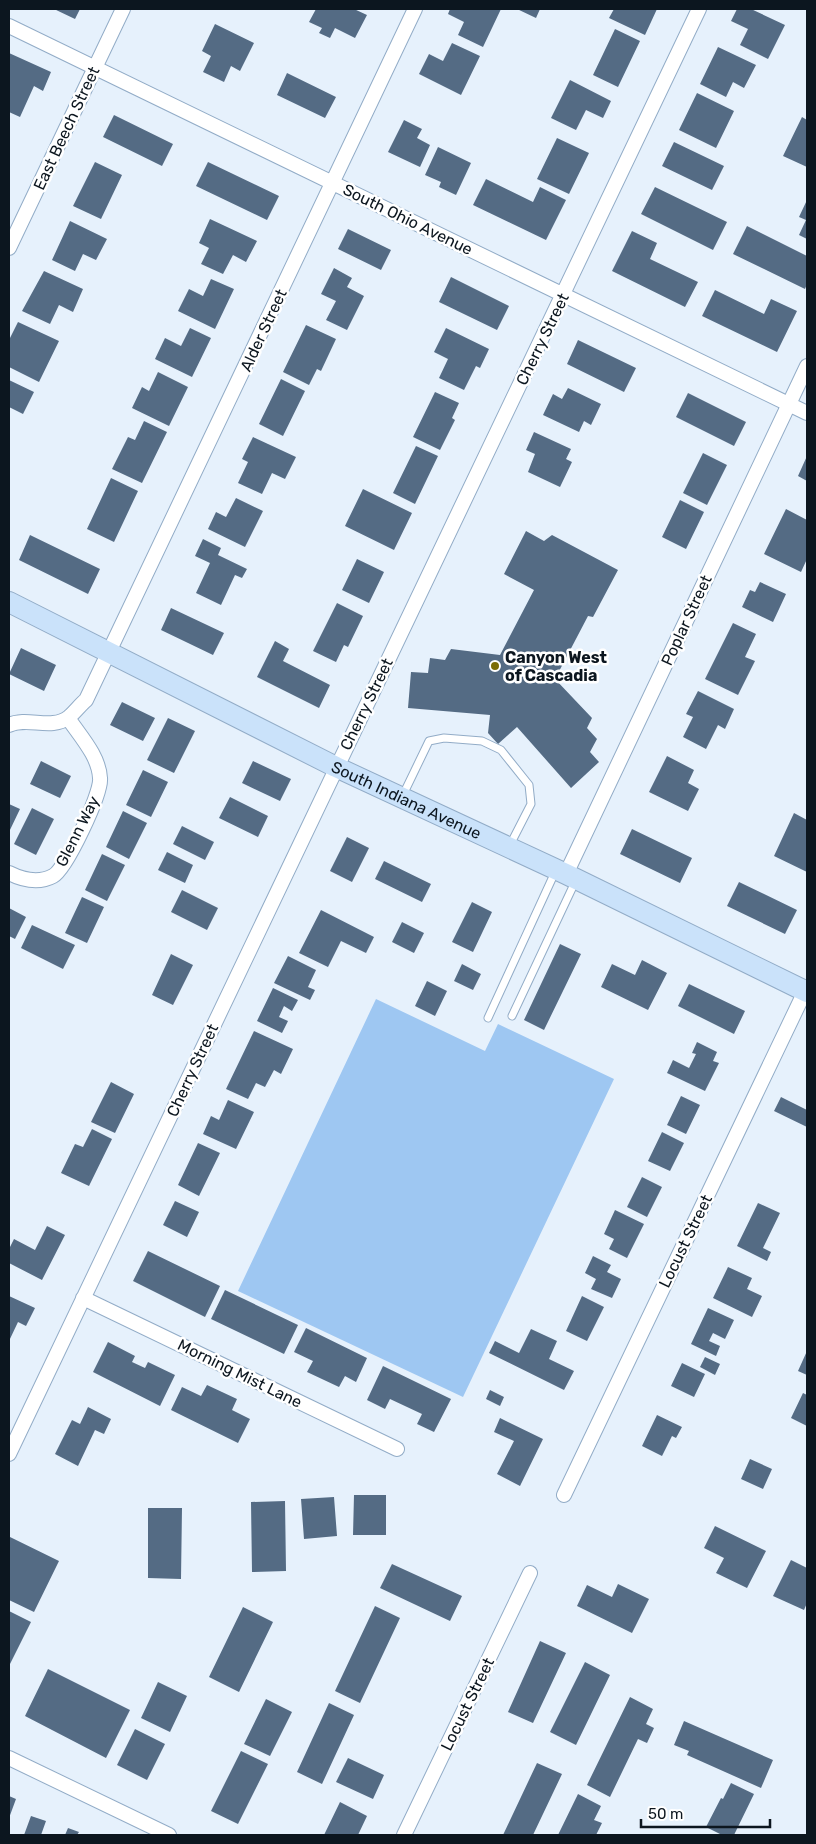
<svg xmlns="http://www.w3.org/2000/svg" width="816" height="1844" viewBox="0 0 816 1844" font-family="Rubik,sans-serif">
<style>
.green{fill:#9ec7f2}
.building{fill:#546b84}
.lines{fill:none;stroke-linecap:round;stroke-linejoin:round}
.lane-casing{stroke:#92acc7;stroke-width:9}
.street-casing{stroke:#92acc7;stroke-width:16}
.secondary-casing{stroke:#92acc7;stroke-width:22}
.lane{stroke:#fff;stroke-width:7}
.street{stroke:#fff;stroke-width:14}
.secondary{stroke:#cae2fa;stroke-width:20}
.poi-dot{fill:#7b6c06;stroke:#fff;stroke-width:2}
.labels{text-anchor:middle;stroke-width:5;stroke-linejoin:round;paint-order:stroke}
.street-label{font-size:16px;fill:#0c161f;stroke:#fff}
.poi-label{font-size:16px;font-weight:bold;fill:#0c161f;stroke:#fff;text-anchor:start}
</style>
<rect width="100%" height="100%" fill="#e6f1fc"/>
<path class="green" d="M376,999L485,1051L498,1024L614,1079L463,1397L238,1291Z"/>
<path class="building" d="M54,9H80L75,19Z
M316,9H354L367,15L355,38L335,28L330,38L319,33L322,28L309,22Z
M450,9H501L483,47L458,35L464,22L448,14Z
M517,9H540L536,18Z
M614,9H657L645,35L609,18Z
M737,9H751L785,25L768,59L740,45L748,29L731,21Z
M215,24L254,43L240,71L231,66L224,82L203,72L211,56L202,51Z
M615,29L640,41L618,87L593,75Z
M452,43L480,56L461,95L419,74L429,54L443,61Z
M718,47L756,65L744,88L733,82L726,97L700,84Z
M9,53L51,72L43,91L34,86L20,117L9,112Z
M287,73L336,97L325,118L277,95Z
M570,80L611,101L603,118L586,110L576,130L551,118Z
M697,93L734,111L716,148L679,130Z
M114,115L173,144L162,166L103,137Z
M802,117L807,120V167L783,156Z
M404,120L422,129L417,138L430,145L420,167L388,152Z
M557,138L589,153L569,194L537,179Z
M674,142L724,166L712,190L662,166Z
M438,147L471,163L456,195L439,187L441,182L425,175Z
M95,162L122,175L101,219L73,206Z
M208,162L279,196L267,220L196,186Z
M486,179L533,202L540,187L566,200L546,240L473,205Z
M655,187L727,222L713,250L641,214Z
M807,200V239L799,235L806,220L799,217Z
M210,219L257,241L246,262L233,255L223,274L201,264L209,248L199,243Z
M70,221L107,239L96,260L83,254L75,271L52,260Z
M747,226L807,256V284L805,289L733,254Z
M348,229L391,250L381,270L338,249Z
M632,231L657,243L650,259L698,282L685,307L612,271Z
M334,268L352,278L347,287L364,296L347,330L326,320L336,301L321,294Z
M44,271L83,289L73,312L59,305L50,324L22,311Z
M451,277L509,306L497,330L439,302Z
M211,279L234,289L215,329L178,311L189,289L203,296Z
M715,290L764,314L771,299L797,311L777,352L702,316Z
M18,322L59,341L39,382L9,367V340Z
M306,325L336,339L321,371L317,369L309,385L283,372Z
M190,328L211,338L192,377L155,359L165,338L181,346Z
M446,328L489,349L480,368L476,366L464,390L439,378L448,359L434,352Z
M578,340L636,368L624,392L567,364Z
M158,372L188,387L169,426L132,408L142,387L149,391Z
M281,379L305,391L283,436L259,424Z
M9,380L34,392L23,414L9,407Z
M568,388L601,404L591,425L584,421L579,432L543,415L553,394L562,399Z
M435,392L459,403L452,418L455,420L440,450L413,437Z
M688,393L746,422L734,446L676,417Z
M144,421L167,432L142,483L112,469L128,437L135,440Z
M534,432L571,449L566,459L572,462L560,487L528,472L535,454L526,450Z
M253,437L296,457L285,479L272,473L262,494L238,483L248,462L242,459Z
M416,446L438,456L415,504L393,493Z
M703,453L727,465L707,505L683,493Z
M807,456V481L798,476Z
M111,478L138,491L114,542L87,529Z
M363,489L412,513L394,550L345,526Z
M236,498L263,511L245,547L208,529L216,512L226,517Z
M680,500L704,512L686,549L662,537Z
M786,509L807,520V559L801,572L764,554Z
M526,531L544,541L552,535L618,570L593,617L588,616L555,679L592,718L587,728L597,739L590,752L599,762L571,788L517,727L498,744L488,733L490,715L408,708L411,672L428,673L430,658L445,660L451,649L500,655L534,590L504,574Z
M30,535L100,569L88,594L19,560Z
M203,539L221,548L218,555L247,569L242,578L235,575L221,605L196,593L210,563L195,556Z
M357,559L384,572L369,603L342,590Z
M760,582L786,594L773,622L742,607L750,590L755,592Z
M337,603L363,616L348,647L344,645L336,662L313,651Z
M171,608L224,633L213,655L161,630Z
M733,623L756,634L745,657L755,661L738,695L705,679Z
M275,641L289,649L283,661L330,685L319,708L257,677Z
M21,648L56,665L44,691L9,674Z
M698,691L734,709L725,729L718,725L706,749L683,737L693,717L686,714Z
M122,702L155,718L143,741L110,725Z
M168,718L195,731L174,773L147,760Z
M667,756L694,770L688,783L699,789L688,811L649,792Z
M41,761L71,776L60,798L30,784Z
M253,761L291,779L280,801L242,783Z
M143,770L168,782L151,817L126,805Z
M230,797L268,816L258,837L219,818Z
M9,804L20,809L9,832Z
M32,808L54,819L36,855L14,844Z
M123,811L147,823L129,859L106,847Z
M794,813L807,820V872L774,856Z
M182,826L214,842L205,860L173,844Z
M632,829L692,858L680,883L620,854Z
M347,837L369,848L352,882L330,871Z
M167,852L193,865L185,883L158,870Z
M102,854L125,865L107,901L85,890Z
M384,861L431,884L422,902L375,879Z
M739,882L797,910L785,934L727,906Z
M182,890L218,908L207,930L171,912Z
M82,897L104,907L87,943L65,933Z
M472,902L492,912L473,952L452,942Z
M9,908L26,917L15,939L9,936Z
M321,910L374,937L366,953L341,941L328,967L299,953Z
M402,922L424,933L414,953L392,942Z
M32,925L75,945L63,969L21,948Z
M560,944L581,954L544,1030L524,1020Z
M171,954L193,965L173,1005L152,995Z
M288,956L316,970L308,987L315,990L310,1000L274,983Z
M642,960L667,973L648,1010L601,987L612,964L635,975Z
M462,964L481,974L473,990L454,981Z
M427,981L447,991L435,1016L415,1006Z
M689,984L745,1011L734,1034L678,1006Z
M273,988L298,1000L292,1011L284,1006L279,1017L288,1021L282,1033L257,1021Z
M254,1031L293,1049L281,1074L274,1070L265,1087L256,1083L248,1099L226,1089Z
M697,1042L717,1052L713,1061L719,1063L705,1091L667,1073L673,1060L689,1068L696,1054L692,1053Z
M111,1082L134,1094L115,1133L91,1122Z
M681,1096L700,1105L686,1134L667,1125Z
M781,1097L807,1110V1127L774,1111Z
M228,1100L254,1112L236,1149L203,1134L211,1116L219,1120Z
M92,1129L112,1139L89,1186L61,1173L75,1144L83,1147Z
M662,1132L684,1143L670,1171L648,1161Z
M198,1143L220,1153L199,1196L178,1185Z
M642,1177L662,1187L647,1217L627,1207Z
M175,1201L199,1212L187,1237L163,1225Z
M758,1203L780,1213L763,1248L771,1252L767,1261L737,1246Z
M615,1210L644,1224L627,1258L609,1249L614,1239L604,1234Z
M47,1226L65,1235L42,1280L9,1263V1249L14,1239L35,1250Z
M148,1251L220,1286L205,1317L133,1281Z
M593,1256L611,1265L607,1272L621,1279L612,1298L591,1289L596,1279L585,1273Z
M728,1267L752,1278L747,1289L762,1296L752,1317L713,1298Z
M225,1290L298,1325L284,1354L211,1319Z
M9,1296L35,1308L26,1326L18,1322L9,1341Z
M582,1296L604,1307L587,1341L566,1331Z
M708,1308L734,1320L725,1339L713,1333L709,1341L720,1346L716,1356L691,1344Z
M306,1328L367,1358L356,1382L345,1376L339,1387L307,1372L313,1361L294,1352Z
M531,1329L557,1341L549,1359L574,1371L564,1390L489,1353L495,1341L519,1353Z
M108,1342L135,1356L132,1362L145,1368L148,1362L175,1375L160,1406L93,1372Z
M807,1351V1375L798,1371Z
M705,1357L720,1364L715,1375L700,1367Z
M682,1363L705,1374L694,1397L671,1386Z
M383,1366L451,1399L434,1432L417,1424L422,1414L390,1399L385,1409L367,1400Z
M207,1385L237,1399L232,1410L250,1419L238,1443L171,1410L182,1387L201,1396Z
M490,1390L504,1397L500,1406L486,1399Z
M803,1393L807,1395V1426L791,1418Z
M88,1407L111,1419L104,1434L95,1430L78,1466L55,1454L72,1420L80,1424Z
M657,1415L682,1427L676,1438L672,1436L662,1456L642,1446Z
M500,1418L543,1439L520,1486L497,1474L514,1441L494,1432Z
M750,1459L772,1469L763,1489L741,1479Z
M354,1495H386V1535H353Z
M334,1497L337,1536L304,1539L301,1499Z
M285,1501L286,1571L252,1572L251,1502Z
M148,1508H182L181,1579L148,1578Z
M715,1526L766,1551L747,1588L716,1573L724,1558L704,1548Z
M10,1537L59,1561L34,1612L9,1600Z
M791,1560L807,1568V1603L804,1610L773,1596Z
M392,1564L462,1596L450,1621L380,1588Z
M618,1584L649,1599L632,1633L577,1606L587,1585L612,1597Z
M375,1606L400,1618L360,1703L335,1691Z
M243,1607L273,1622L239,1692L209,1677Z
M9,1611L31,1622L9,1666Z
M540,1641L566,1653L533,1723L508,1712Z
M585,1662L610,1675L576,1745L550,1732Z
M48,1669L130,1710L106,1758L25,1716Z
M158,1682L187,1696L170,1732L141,1718Z
M630,1697L653,1709L646,1724L654,1728L647,1743L638,1739L610,1797L587,1785Z
M266,1699L292,1712L270,1756L244,1744Z
M329,1703L354,1715L322,1784L297,1772Z
M684,1721L773,1760L761,1788L687,1755L689,1751L674,1745Z
M135,1729L165,1744L147,1780L117,1765Z
M241,1751L268,1764L238,1824L211,1811Z
M348,1758L384,1775L373,1799L336,1782Z
M537,1763L562,1774L533,1835H503Z
M731,1783L754,1794L734,1835H722L706,1827L721,1798L723,1799Z
M578,1794L601,1806L594,1820L602,1823L596,1835H558Z
M9,1796L16,1799L9,1818Z
M340,1802L367,1816L358,1835H324Z
M31,1816L46,1821L41,1835H24Z
M68,1828L79,1832L77,1835H65Z"/>
<g class="lines">
<g class="lane-casing">
<path id="lane" d="M402,797L429,741L444,738L482,741L501,750L529,785L531,804L510,845
M512,1016L576,880
M488,1018L556,870"/>
</g>
<g class="street-casing">
<path id="street" d="M9,26L807,413
M9,248L123,9
M9,725C28,716 51,731 69,717C75,712 80,705 86,700L415,9
M9,873C23,880 38,884 53,876C66,869 102,793 100,778C99,756 80,736 68,718
M566,874L807,366
M83,1298L397,1449
M9,1454L699,9
M564,1495L807,987
M9,1758L169,1835
M404,1835L530,1573"/>
</g>
<g class="secondary-casing">
<g id="secondary">
<path id="s1" d="M9,602L336,767L566,874L807,992"/>
</g>
</g>
<use href="#lane" class="lane"/>
<use href="#street" class="street"/>
<use href="#secondary" class="secondary"/>
</g>
<circle class="poi-dot" cx="495" cy="666" r="5"/>
<g class="labels">
<g class="street-label">
<text transform="translate(66 128) rotate(-65)" y="6">East Beech Street</text>
<text transform="translate(408 219) rotate(26)" y="6">South Ohio Avenue</text>
<text transform="translate(263 330) rotate(-65)" y="6">Alder Street</text>
<text transform="translate(542 339) rotate(-64)" y="6">Cherry Street</text>
<text transform="translate(686 620) rotate(-65)" y="6">Poplar Street</text>
<text transform="translate(366 704) rotate(-64)" y="6">Cherry Street</text>
<text dy="6" stroke="none"><textPath href="#s1" startOffset="444">South Indiana Avenue</textPath></text>
<text transform="translate(77 831) rotate(-63)" y="6">Glenn Way</text>
<text transform="translate(192 1070) rotate(-65)" y="6">Cherry Street</text>
<text transform="translate(685 1241) rotate(-64)" y="6">Locust Street</text>
<text transform="translate(240 1373) rotate(26)" y="6">Morning Mist Lane</text>
<text transform="translate(467 1704) rotate(-64)" y="6">Locust Street</text>
</g>
<g class="poi-label">
<text x="505" y="663">Canyon West<tspan x="505" dy="18">of Cascadia</tspan></text>
</g>
</g>
<rect width="816" height="1844" fill="none" stroke="#0c161f" stroke-width="20"/>
<path d="M641 1819v8h129v-8" fill="none" stroke="#0c161f" stroke-width="2.5"/>
<text x="648" y="1819" font-size="15" fill="#0c161f" stroke="#ffffff" stroke-width="4" paint-order="stroke">50 m</text>
</svg>
